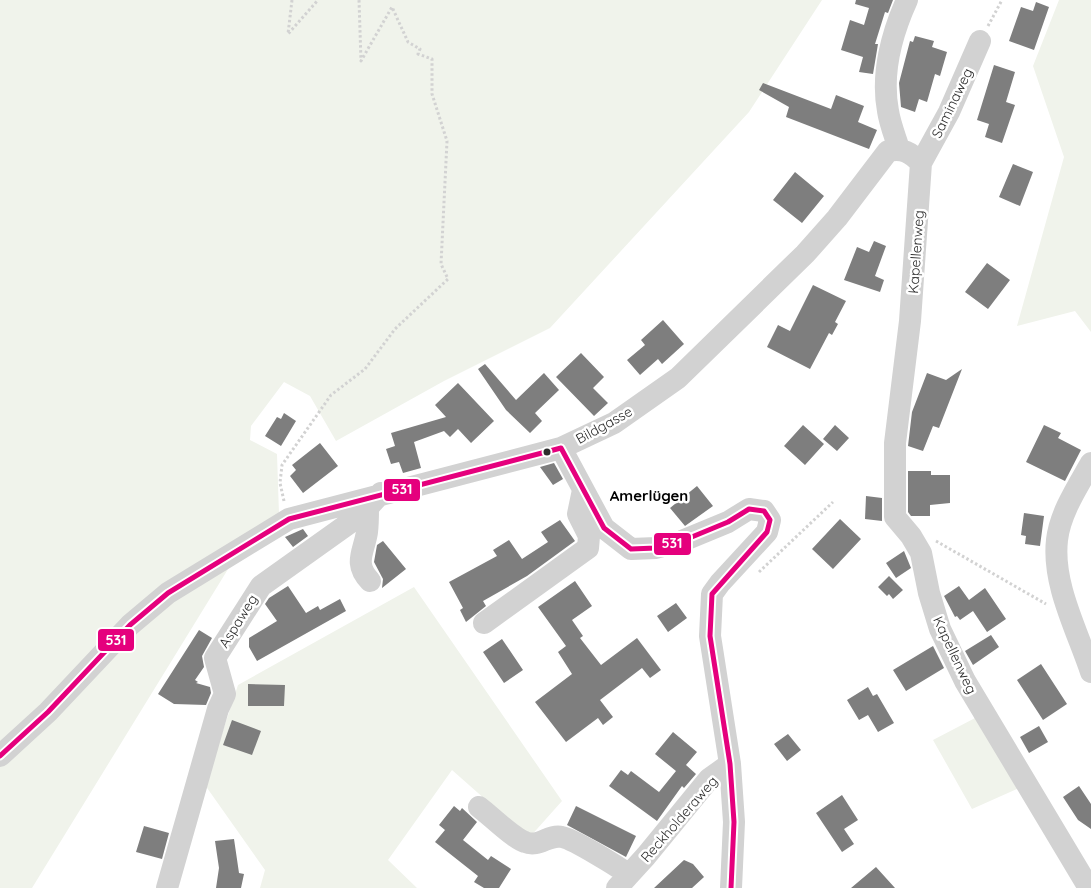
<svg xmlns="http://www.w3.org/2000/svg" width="1091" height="888" viewBox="0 0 1091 888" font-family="Quicksand,sans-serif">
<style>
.green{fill:#f0f3eb}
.building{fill:#7e7e7e}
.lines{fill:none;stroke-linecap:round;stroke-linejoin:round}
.path{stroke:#d2d2d2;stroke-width:3;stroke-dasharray:2.5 2.5;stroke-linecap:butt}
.minor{stroke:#d2d2d2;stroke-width:22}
.bus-1-casing{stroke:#fff;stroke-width:9}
.bus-1{stroke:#e5007d;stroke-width:5}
.bus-dot{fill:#2d2d2d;stroke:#fff;stroke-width:2}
.labels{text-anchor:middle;stroke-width:5;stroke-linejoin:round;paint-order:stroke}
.street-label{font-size:14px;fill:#2d2d2d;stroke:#fff}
.neighbourhood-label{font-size:15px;font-weight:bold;fill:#000;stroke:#fff}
.line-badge{stroke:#fff;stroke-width:2}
.badge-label{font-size:14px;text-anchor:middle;font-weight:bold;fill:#fff}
</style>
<rect width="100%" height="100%" fill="#fff"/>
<path class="green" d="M0,0H822L749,112L550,328L444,381L336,441L310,396L284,382L251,426L250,440L277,454L279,514L249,535L32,888H0Z
M1059,0H1091V332L1075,311L1017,326L1064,157L1033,66Z
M414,587L562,801L529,838L452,770L388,860L417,888H260L265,870L205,785L238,685Z
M977,717L1019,788L972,809L933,740Z"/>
<path class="building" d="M856,0H893L888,13L885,12L875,44H878L873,74L859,72L863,57L841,50L850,20L864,25L869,8L855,4Z
M1036,2L1049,7L1034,50L1009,41L1021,7L1033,11Z
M915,36L934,41L932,47L947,52L940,76L935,74L927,102L919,99L915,112L901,107L899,83L910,41L913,42Z
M994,65L1015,72L1006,102L1015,105L1002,143L985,137L989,124L977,120Z
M763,83L831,109L836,95L864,106L858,122L877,130L869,149L786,117L789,107L759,90Z
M1013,164L1033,172L1020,206L999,197Z
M795,172L824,196L802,223L773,200Z
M874,241L886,246L875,276L884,280L880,292L844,280L857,247L869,252Z
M987,263L1010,280L988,309L965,292Z
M813,285L846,301L835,322L838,324L832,335L829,333L810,369L767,347L778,325L790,331Z
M663,320L684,344L662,364L658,359L640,375L627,360L645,345L641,340Z
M581,353L604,377L593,388L608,403L594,416L556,377Z
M485,364L516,400L544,373L559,390L535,413L542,421L530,433L506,410L478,369Z
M962,369L939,428L933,426L923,451L908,446L912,412L927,373L946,380Z
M458,383L494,421L471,443L458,429L450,437L444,431L414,442L421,468L403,473L399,462L391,464L386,449L395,446L391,433L446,417L435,405Z
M284,413L296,421L281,446L265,436L277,417L281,419Z
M803,425L824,444L805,465L784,446Z
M835,425L849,438L837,451L823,439Z
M1044,425L1061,433L1058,438L1081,450L1065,481L1026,462Z
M320,443L338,466L303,493L290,476L296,470L292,465Z
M554,463L563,479L553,485L540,467Z
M908,471H931V475H950V503L930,505V516H911L908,512Z
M697,486L713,506L685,526L670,508Z
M866,496L882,498V521L865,519Z
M1024,513L1044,516L1040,546L1025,544L1026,536L1021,535Z
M840,519L861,539L833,569L812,549Z
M560,520L575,541L527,576L483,601L486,606L466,622L460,610L463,608L449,582L497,556L493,550L509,540L522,559L548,542L541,532Z
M303,529L308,536L293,547L285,537Z
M383,541L406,569L382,588L383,579L374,562L377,545Z
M904,551L911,568L896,578L886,563Z
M889,576L903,590L893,599L889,594L887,596L878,587Z
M575,581L592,606L572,620L583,636L580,638L601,665L637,638L661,670L650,678L642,668L600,700L613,717L603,725L598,718L566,742L535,702L572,674L558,652L566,646L538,607Z
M288,586L306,613L318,606L320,610L340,599L346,611L257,661L249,647V638L277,621L265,604L269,598Z
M959,586L969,600L985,588L1006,619L987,632L973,611L960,620L957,616L955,617L944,596Z
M676,603L687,618L668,632L657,616Z
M199,630L212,638L202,656L204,667L195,680L198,682L196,683L210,687L211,693L206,705L174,704L158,694Z
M991,635L999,647L973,665L965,651Z
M502,639L523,670L504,683L483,652Z
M933,646L944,668L906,691L893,670Z
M1041,664L1067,704L1043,720L1017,680Z
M248,684L285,685L284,706H248Z
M868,687L873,696L877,694L894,723L878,732L868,715L859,720L847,700Z
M232,720L261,731L252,755L223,745Z
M1039,726L1048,742L1029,753L1020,737Z
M673,732L697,752L686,765L696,774L684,788L682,786L657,821L609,786L621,770L628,775L631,771L659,792L676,771L655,754Z
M788,734L801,750L787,761L774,744Z
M1079,786L1091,804V829L1078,820L1063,797Z
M842,795L858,820L844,829L854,844L842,852L816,813Z
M454,806L460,811L462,808L477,822L463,840L488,860L491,856L511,869L499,888H484L474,882L478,876L435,842L445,830L439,825Z
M576,806L636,836L626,857L567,825Z
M144,826L169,833L162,859L136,852Z
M234,839L239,873L244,874L241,888H216L219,868L215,841Z
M684,860L693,864L704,877L692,888H654Z
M876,867L895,888H851Z"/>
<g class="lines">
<path class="path" d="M292,0L288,34L318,0
M988,26L1002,0
M284,501L280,483L282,465L331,395L365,369L395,329L448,279L441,264L447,141L432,94V59L418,54L420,49L408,42L392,7L361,61L359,0
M936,541L1046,604
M759,572L833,502"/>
<path class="minor" d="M980,41L949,112L921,163L910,321L895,443V517L911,536L921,553L929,593L940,629L965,681L1089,888
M899,149C895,136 890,124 888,111C881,74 892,33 907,0
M561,448L604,528L631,549L656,548L682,541L728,522L749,509L764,511L770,520L767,532L720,583L712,594L710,636L730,764L734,822L731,888
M1091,463C1078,486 1060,513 1057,540C1052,584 1077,630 1091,672
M368,508C368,516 368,524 367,532C364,552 353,563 370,581
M484,623L588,548L589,536L578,514L583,490
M0,756L48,712L130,625L168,593L289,519L561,448L614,423L678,378L805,254L837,218L888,151C903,148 910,152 921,163
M479,807C491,816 513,838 525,842C539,848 548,834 562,837C573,839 619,867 629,875
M167,888L218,709L225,694L215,658L261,586L362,514L381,493
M617,888L646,856L709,779L730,764"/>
<g class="bus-1-casing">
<path id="bus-1" d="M561,448L604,528L631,549L656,548L682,541L728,522L749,509L764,511L770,520L767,532L712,594L710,636L730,764L734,822L731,888
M0,756L48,712L130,625L168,593L289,519L561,448"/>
</g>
<use href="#bus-1" class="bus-1"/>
</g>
<circle class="bus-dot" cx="547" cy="452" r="4.5"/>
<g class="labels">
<g class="street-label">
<text transform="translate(952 103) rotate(-64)" y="5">Saminaweg</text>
<text transform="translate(916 252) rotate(-86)" y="5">Kapellenweg</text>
<text transform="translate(604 425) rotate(-29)" y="5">Bildgasse</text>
<text transform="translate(238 621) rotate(-58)" y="5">Aspaweg</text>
<text transform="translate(955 655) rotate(65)" y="5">Kapellenweg</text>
<text transform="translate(679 819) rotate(-49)" y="5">Reckholderaweg</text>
</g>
<g class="neighbourhood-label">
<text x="649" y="501">Amerlügen</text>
</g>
</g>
<g class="line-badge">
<rect x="383" y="478" width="38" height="24" rx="5" fill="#e5007d"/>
<rect x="653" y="532" width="39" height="24" rx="5" fill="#e5007d"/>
<rect x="97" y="628" width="38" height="24" rx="5" fill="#e5007d"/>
</g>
<g class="badge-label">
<text x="402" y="494">531</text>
<text x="672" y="548">531</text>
<text x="116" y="645">531</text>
</g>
</svg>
